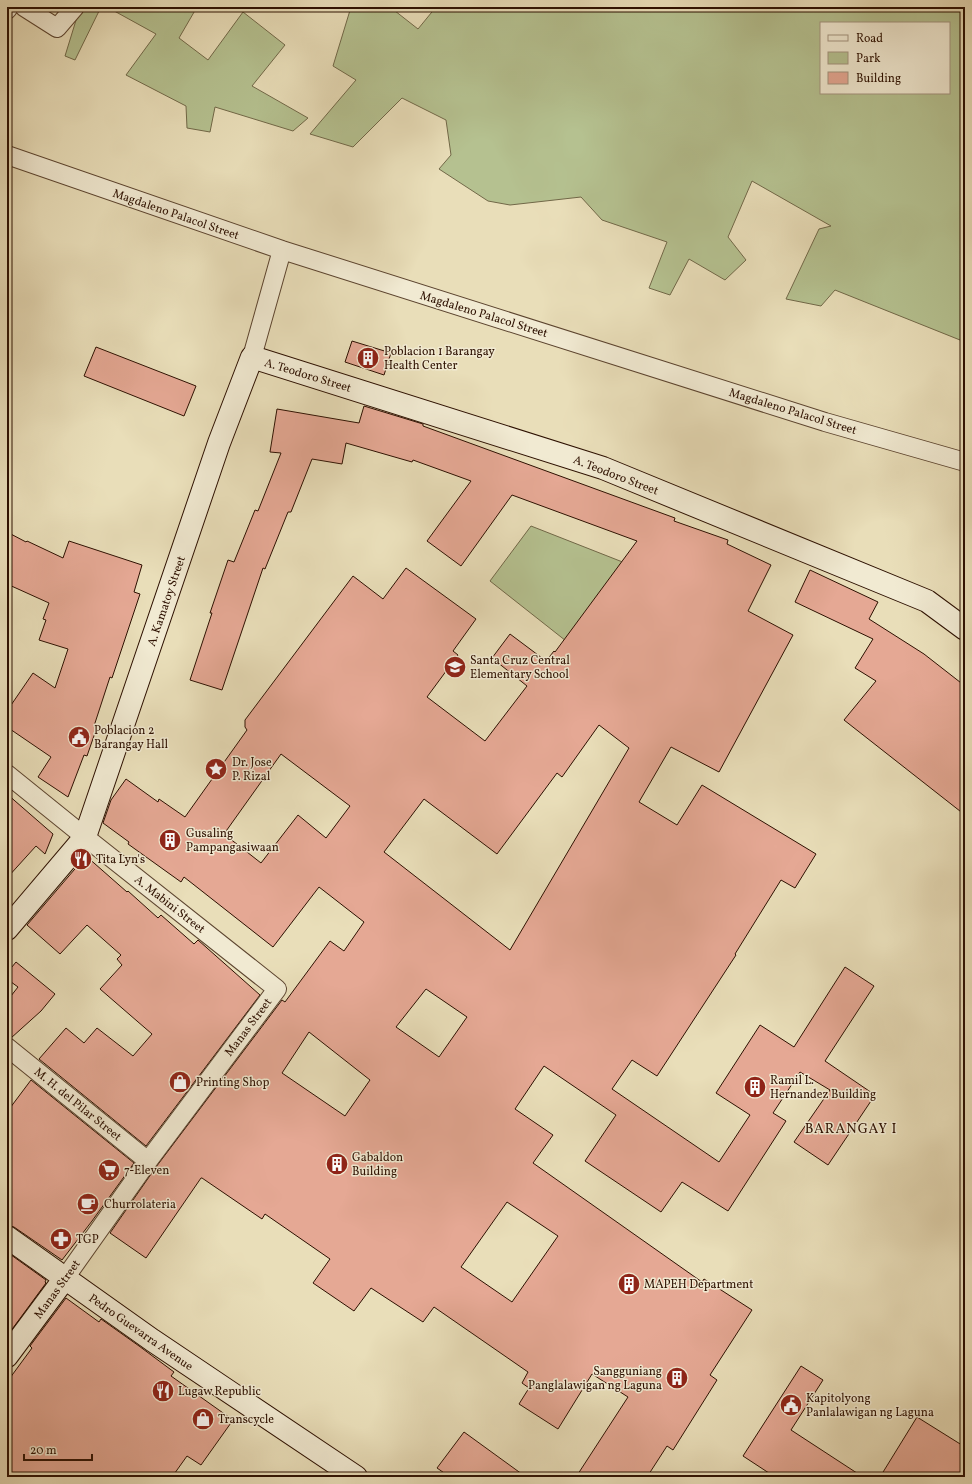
<svg xmlns="http://www.w3.org/2000/svg" width="972" height="1484" viewBox="0 0 972 1484" font-family="Vollkorn,serif">
<style>
.green{fill:#b5c190;stroke:#716848;fill-rule:evenodd}
.building{fill:#e5a894;stroke:#2d1001;fill-rule:evenodd}
.lines{fill:none;stroke-linecap:round;stroke-linejoin:round}
.street-casing{stroke:#5c442f;stroke-width:20}
.secondary-casing{stroke:#2d1001;stroke-width:24}
.street{stroke:#f1ead2;stroke-width:18}
.secondary{stroke:#f1ead2;stroke-width:22}
.labels{text-anchor:middle;stroke-width:3;stroke-linejoin:round;paint-order:stroke}
.street-label{font-size:12px;fill:#2d1001;stroke:#f1ead2}
.poi-label{font-size:12px;fill:#2d1001;stroke:#f1ead2;text-anchor:start}
.quarter-label{font-size:14px;letter-spacing:1px;fill:#2d1001;stroke:#f1ead2}
</style>
<rect width="100%" height="100%" fill="#e9deb9"/>
<filter id="stains"><feTurbulence type="fractalNoise" baseFrequency=".005" numOctaves="4"/><feColorMatrix values="0 0 0 0 .2 0 0 0 0 .09 0 0 0 0 .02 0 0 0 .5 -.17"/></filter>
<radialGradient id="worn" r=".72"><stop offset=".6" stop-color="#630" stop-opacity="0"/><stop offset="1" stop-color="#630" stop-opacity=".3"/></radialGradient>
<path class="green" d="M86,7H101L75,60L65,56L77,17Z
M107,7H197L179,38L208,60L243,12L285,45L252,86L308,118L293,131L215,107L210,132L187,128L186,106L126,75L156,34Z
M351,7H390L418,29L436,7H965V342L835,290L821,306L786,299L819,229L831,226L752,181L728,237L746,260L725,280L689,259L670,295L649,288L667,242L602,220L581,197L510,205L488,201L439,169L451,155L446,120L402,98L353,147L310,134L356,80L333,66ZM821,23H949V93H821Z
M531,526L648,572L580,652L490,581Z"/>
<path class="building" d="M352,341L391,353L384,375L345,362Z
M96,347L196,386L184,416L84,376Z
M364,406L423,424V426L675,518L674,521L728,540L727,544L771,565L748,611L793,635L719,772L671,747L639,802L677,825L702,785L816,854L795,888L781,880L735,954L736,955L657,1076L632,1060L612,1089L719,1162L750,1115L716,1093L760,1025L794,1047L845,967L874,986L825,1061L875,1095L828,1165L794,1142L830,1090L800,1072L773,1113L786,1121L728,1211L682,1182L661,1212L585,1161L616,1115L544,1066L515,1109L553,1135L533,1163L702,1282L704,1279L752,1310L710,1375L717,1380L673,1450L667,1446L647,1477H576L628,1397L592,1374L558,1429L519,1404L529,1388L522,1383L528,1372L434,1307L423,1322L371,1288L354,1311L313,1283L330,1259L265,1214L262,1219L202,1178H201L146,1258L110,1233L156,1167L282,1000L285,1002L330,941L344,951L364,922L319,887L273,947L184,877L181,882L128,844L129,842L103,823L111,800L126,779L158,802L159,799L185,817L247,730L245,727V720L353,576L383,599L406,568L476,619L453,651L458,655L427,697L485,741L527,686L492,658L510,634L546,661L554,651L555,652L637,541L512,495L461,566L427,541L471,481L413,460L412,462L346,443L342,464L312,459L291,512H288L265,569L263,568L222,690L190,680L212,613H210L228,560L234,562L255,510L258,511L281,453L270,452L277,409L359,423ZM599,725L629,748L510,950L384,852L424,799L497,854L557,773L562,777ZM281,754L350,806L326,838L298,815L261,863L224,834ZM426,989L467,1017L439,1057L396,1027ZM309,1032L370,1080L345,1116L282,1073ZM507,1202L558,1236L512,1302L461,1267Z
M7,532L26,542L27,541L63,558L69,541L142,565L134,592L140,594L112,678L110,677L94,726L97,727L87,756L84,755L68,797L38,777L51,757L7,727V711L33,673L55,688L68,649L39,640L46,620L43,619L49,603L7,584Z
M810,570L878,602L869,619L924,654L965,686V815L844,720L876,681L855,668L873,639L795,602Z
M7,794L53,834L45,854L36,846L7,878Z
M86,856L127,892L128,891L158,918L161,915L194,944L198,940L260,995L146,1146L39,1059L66,1028L84,1043L97,1028L133,1056L152,1034L100,989L122,965L117,959L121,955L87,925L60,954L27,925Z
M16,962L55,994L41,1011L11,1038L7,1037V1001L18,987L7,979V973Z
M31,1080L134,1163L92,1221L62,1260L14,1227L7,1225V1112Z
M7,1252L46,1280L45,1282L46,1283L10,1332L7,1330Z
M66,1298L99,1322L101,1319L139,1346L174,1372L171,1376L233,1420L201,1465L187,1456L172,1477H7V1382L32,1348L30,1346Z
M801,1366L823,1380L791,1430L863,1477H775L743,1456Z
M917,1417L965,1447V1477H880Z
M464,1432L526,1477H450L437,1468Z"/>
<g class="lines">
<g class="street-casing">
<path id="street" d="M24,7L57,28L75,7
M7,10L9,7
M7,155L282,250L825,422L965,462
M252,357L282,250
M7,774L85,837L277,989L148,1161L65,1278
M7,1047L148,1161"/>
</g>
<g class="secondary-casing">
<path id="secondary" d="M7,929L85,837L219,443L252,357L603,468L927,601L965,629
M7,1237L152,1340L356,1477
M7,1356L65,1278"/>
</g>
<use href="#street" class="street"/>
<use href="#secondary" class="secondary"/>
</g>
<defs>
<g id="building-disc" transform="scale(1.15)"><circle r="9.5" fill="#8f2418" stroke="#f1ead2"/><path d="M-4-6H4V6H1V3H-1V6H-4ZM-2.5-4.3h1.7v1.8h-1.7ZM.8-4.3h1.7v1.8H.8ZM-2.5-1h1.7V.8h-1.7ZM.8-1h1.7V.8H.8Z" fill="#fff"/></g>
<g id="school-disc" transform="scale(1.15)"><circle r="9.5" fill="#8f2418" stroke="#f1ead2"/><path d="M0-5L7-2L0 1L-7-2ZM-4 1L0 2.5L4 1V4Q0 6-4 4Z" fill="#fff"/></g>
<g id="civic-disc" transform="scale(1.15)"><circle r="9.5" fill="#8f2418" stroke="#f1ead2"/><path d="M-.6-6.5H3V-4.5H.6V-3L4-1V1h2V6H-6V1h2V-1L-.6-3ZM-1.2 2.5V6h2.4V2.5Z" fill="#fff"/></g>
<g id="sight-disc" transform="scale(1.15)"><circle r="9.5" fill="#8f2418" stroke="#f1ead2"/><path d="M0-6L1.8-2.2L6-1.7L2.9 1.2L3.7 5.4L0 3.3L-3.7 5.4L-2.9 1.2L-6-1.7L-1.8-2.2Z" fill="#fff"/></g>
<g id="restaurant-disc" transform="scale(1.15)"><circle r="9.5" fill="#8f2418" stroke="#f1ead2"/><path d="M-5-6h1v4h1v-4h1v4h1v-4h1v5L-1.5 .5V6h-2V.5L-5-1ZM5-6V6H3V1.5H1.5Q1.5-4 5-6Z" fill="#fff"/></g>
<g id="shop-disc" transform="scale(1.15)"><circle r="9.5" fill="#8f2418" stroke="#f1ead2"/><path d="M-5-2.5h2.3a2.7 3.5 0 0 1 5.4 0H5L5.5 6h-11ZM-1.5-2.5h3a1.5 2.3 0 0 0-3 0Z" fill="#fff"/></g>
<g id="supermarket-disc" transform="scale(1.15)"><circle r="9.5" fill="#8f2418" stroke="#f1ead2"/><path d="M-6-5.5h2.5l.6 2H6L4.5 2H-2.5L-4.4-4H-6ZM-1.5 3.2a1.3 1.3 0 1 0 .1 0ZM3 3.2a1.3 1.3 0 1 0 .1 0Z" fill="#fff"/></g>
<g id="cafe-disc" transform="scale(1.15)"><circle r="9.5" fill="#8f2418" stroke="#f1ead2"/><path d="M-5.5-4.5H6V0H3Q3 3.5 0 3.5H-2.5Q-5.5 3.5-5.5 0ZM3-3.2v2h1.7v-2ZM-6 4.5H4V6H-6Z" fill="#fff"/></g>
<g id="pharmacy-disc" transform="scale(1.15)"><circle r="9.5" fill="#8f2418" stroke="#f1ead2"/><path d="M-2-6h4v4h4v4h-4v4h-4v-4h-4v-4h4Z" fill="#fff"/></g>
</defs>
<g fill-rule="evenodd">
<use href="#building-disc" x="368" y="358"/>
<use href="#school-disc" x="455" y="667"/>
<use href="#civic-disc" x="79" y="737"/>
<use href="#sight-disc" x="216" y="769"/>
<use href="#building-disc" x="170" y="840"/>
<use href="#restaurant-disc" x="81" y="859"/>
<use href="#shop-disc" x="180" y="1082"/>
<use href="#building-disc" x="755" y="1087"/>
<use href="#building-disc" x="337" y="1164"/>
<use href="#supermarket-disc" x="109" y="1170"/>
<use href="#cafe-disc" x="88" y="1204"/>
<use href="#pharmacy-disc" x="61" y="1239"/>
<use href="#building-disc" x="629" y="1284"/>
<use href="#building-disc" x="677" y="1378"/>
<use href="#restaurant-disc" x="163" y="1391"/>
<use href="#civic-disc" x="791" y="1405"/>
<use href="#shop-disc" x="203" y="1419"/>
</g>
<g class="labels">
<g class="street-label">
<text transform="translate(176 214) rotate(19)" y="4">Magdaleno Palacol Street</text>
<text transform="translate(484 314) rotate(17)" y="4">Magdaleno Palacol Street</text>
<text transform="translate(308 375) rotate(17)" y="4">A. Teodoro Street</text>
<text transform="translate(793 411) rotate(17)" y="4">Magdaleno Palacol Street</text>
<text transform="translate(616 475) rotate(21)" y="4">A. Teodoro Street</text>
<text transform="translate(166 601) rotate(-71)" y="4">A. Kamatoy Street</text>
<text transform="translate(170 904) rotate(38)" y="4">A. Mabini Street</text>
<text transform="translate(248 1027) rotate(-53)" y="4">Manas Street</text>
<text transform="translate(78 1104) rotate(39)" y="4">M. H. del Pilar Street</text>
<text transform="translate(57 1289) rotate(-54)" y="4">Manas Street</text>
<text transform="translate(141 1332) rotate(35)" y="4">Pedro Guevarra Avenue</text>
</g>
<g class="poi-label">
<text x="384" y="355">Poblacion 1 Barangay<tspan x="384" dy="14">Health Center</tspan></text>
<text x="470" y="664">Santa Cruz Central<tspan x="470" dy="14">Elementary School</tspan></text>
<text x="94" y="734">Poblacion 2<tspan x="94" dy="14">Barangay Hall</tspan></text>
<text x="232" y="766">Dr. Jose<tspan x="232" dy="14">P. Rizal</tspan></text>
<text x="186" y="837">Gusaling<tspan x="186" dy="14">Pampangasiwaan</tspan></text>
<text x="96" y="863">Tita Lyn's</text>
<text x="770" y="1084">Ramil L.<tspan x="770" dy="14">Hernandez Building</tspan></text>
<text x="196" y="1086">Printing Shop</text>
<text x="352" y="1161">Gabaldon<tspan x="352" dy="14">Building</tspan></text>
<text x="124" y="1174">7-Eleven</text>
<text x="104" y="1208">Churrolateria</text>
<text x="76" y="1243">TGP</text>
<text x="644" y="1288">MAPEH Department</text>
<text x="662" y="1375" text-anchor="end">Sangguniang<tspan x="662" dy="14">Panglalawigan ng Laguna</tspan></text>
<text x="178" y="1395">Lugaw Republic</text>
<text x="806" y="1402">Kapitolyong<tspan x="806" dy="14">Panlalawigan ng Laguna</tspan></text>
<text x="218" y="1423">Transcycle</text>
</g>
<g class="quarter-label">
<text x="851" y="1133">BARANGAY I</text>
</g>
</g>
<rect width="972" height="1484" fill="none" stroke="#e9deb9" stroke-width="24"/>
<rect x="8" y="8" width="956" height="1468" fill="none" stroke="#2d1001" stroke-width="2"/>
<rect x="12" y="12" width="948" height="1460" fill="none" stroke="#2d1001"/>
<rect x="820" y="22" width="130" height="72" fill="#f1ead2" stroke="#a3937e"/>
<rect x="828" y="35" width="20" height="6" fill="#f1ead2" stroke="#a3937e"/>
<text x="856" y="42" font-size="12" fill="#2d1001">Road</text>
<rect x="828" y="52" width="20" height="12" fill="#b5c190" stroke="#a3937e"/>
<text x="856" y="62" font-size="12" fill="#2d1001">Park</text>
<rect x="828" y="72" width="20" height="12" fill="#e5a894" stroke="#a3937e"/>
<text x="856" y="82" font-size="12" fill="#2d1001">Building</text>
<path d="M24 1454v6h68v-6" fill="none" stroke="#2d1001" stroke-width="2"/>
<text x="30" y="1454" font-size="12" fill="#2d1001" stroke="#f1ead2" stroke-width="3" paint-order="stroke">20 m</text>
<rect width="100%" height="100%" filter="url(#stains)"/>
<rect width="100%" height="100%" fill="url(#worn)"/>
</svg>
